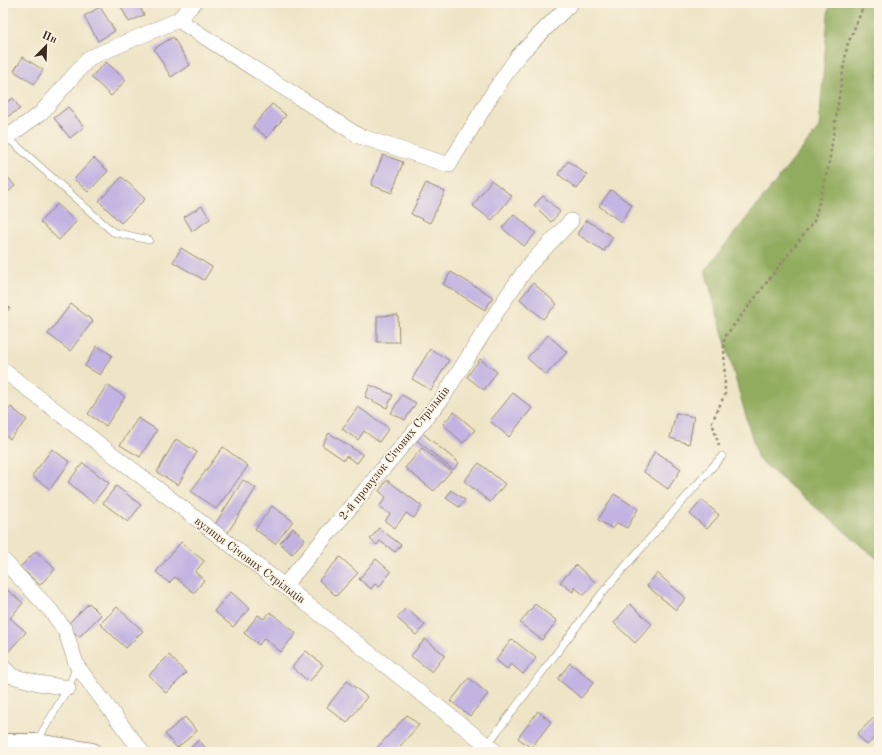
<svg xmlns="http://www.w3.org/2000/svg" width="882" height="755" font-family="'Old Standard TT',serif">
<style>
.forest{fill:#92ac5e;stroke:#666b3e}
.building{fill:#c2b3e2}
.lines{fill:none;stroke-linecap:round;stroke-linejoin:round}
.service-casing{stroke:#948872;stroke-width:8}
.minor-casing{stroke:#948872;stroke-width:16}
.tertiary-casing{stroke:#948872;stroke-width:20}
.path{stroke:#948872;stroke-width:2.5;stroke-dasharray:3 3;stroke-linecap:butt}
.service{stroke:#fff;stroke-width:7}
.minor{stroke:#fff;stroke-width:15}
.tertiary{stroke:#fff;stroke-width:18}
.labels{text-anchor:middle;stroke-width:3.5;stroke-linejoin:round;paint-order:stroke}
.street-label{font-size:12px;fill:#3b2a1e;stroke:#fcf5e5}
</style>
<rect width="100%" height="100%" fill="#fcf5e5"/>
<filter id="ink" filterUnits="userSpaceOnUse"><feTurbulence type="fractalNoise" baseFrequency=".025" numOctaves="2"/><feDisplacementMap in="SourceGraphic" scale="8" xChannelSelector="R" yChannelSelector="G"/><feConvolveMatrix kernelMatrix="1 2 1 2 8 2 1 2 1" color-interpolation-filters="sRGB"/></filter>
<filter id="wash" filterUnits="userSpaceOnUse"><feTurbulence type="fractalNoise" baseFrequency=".012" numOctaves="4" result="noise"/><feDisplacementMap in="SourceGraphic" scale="16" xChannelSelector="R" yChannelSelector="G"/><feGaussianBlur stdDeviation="0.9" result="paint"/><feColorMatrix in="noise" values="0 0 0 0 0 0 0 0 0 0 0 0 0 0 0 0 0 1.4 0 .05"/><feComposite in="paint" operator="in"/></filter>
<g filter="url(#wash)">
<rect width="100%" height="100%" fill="#eee5c7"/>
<path class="forest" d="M829,3H879V560L758,459L705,270L819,128Z"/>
<g id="blocks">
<path class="building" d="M119,3H138L144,15L129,22Z
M100,7L115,31L98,41L84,16Z
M173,37L190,65L171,77L154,49Z
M23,57L43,70L34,84L14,71Z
M106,62L126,80L111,96L91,77Z
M13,98L20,109L3,119V105Z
M272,104L286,115L267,138L253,126Z
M68,107L84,127L70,138L54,118Z
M383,155L403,162L392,193L371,185Z
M94,158L108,171L88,192L74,179Z
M568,161L587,175L577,189L558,174Z
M3,171L15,186L3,196Z
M122,177L145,199L121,223L99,201Z
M491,180L512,196L492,220L473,206Z
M426,183L445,192L430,223L411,214Z
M611,190L632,205L621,222L599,206Z
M543,196L560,212L551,222L534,205Z
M57,204L76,222L59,240L40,222Z
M202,206L210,219L192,231L184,217Z
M514,214L536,233L524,246L502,228Z
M586,220L613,237L604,251L577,234Z
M181,248L212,267L204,280L173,262Z
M451,272L493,297L485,310L443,284Z
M533,283L557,304L543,319L520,299Z
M3,302L10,308L3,316Z
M71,304L93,321L70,351L48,334Z
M398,315L399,342H377V316Z
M548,335L567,352L546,375L527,358Z
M97,346L112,355L100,375L85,366Z
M430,349L449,360L431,390L412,379Z
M480,359L497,372L484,390L467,377Z
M107,385L125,397L106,426L88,414Z
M370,385L393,395L387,408L365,397Z
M513,393L532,408L509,437L490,421Z
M402,395L416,403L405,420L391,413Z
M11,407L27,420L10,439L3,433V416Z
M358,407L389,428L379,442L364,431L358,440L342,429Z
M454,412L475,430L463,443L443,424Z
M676,413L694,417L689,444L670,438Z
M138,418L157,430L140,457L120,445Z
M421,432L459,463L453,470L415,439Z
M329,433L363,455L357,463L346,456L344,460L322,445Z
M176,439L197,452L178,485L157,472Z
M223,447L248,466L216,509L191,491Z
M422,448L451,471L434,491L405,468Z
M52,449L70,462L50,489L32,476Z
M655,451L681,469L668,489L644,472Z
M83,463L109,483L93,503L68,482Z
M479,463L505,484L490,502L464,481Z
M243,480L256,488L227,534L214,526Z
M387,480L422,506L414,518L406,513L395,528L385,521L390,514L379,507L386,497L379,491Z
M116,486L141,505L128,522L103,503Z
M451,490L465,500L459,507L446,498Z
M614,494L638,509L627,528L617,523L613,529L598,520Z
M702,500L719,515L707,529L690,514Z
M272,506L293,521L275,544L255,529Z
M293,528L305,539L292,554L280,543Z
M379,528L401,545L395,552L380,541L377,545L370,539Z
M181,542L204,561L195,572L204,580L194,593L175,577L169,583L156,572Z
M36,551L55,569L40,585L20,567Z
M340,557L358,573L336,596L319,580Z
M376,559L391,572L379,587L375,584L371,589L359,579Z
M576,565L595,582L584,595L574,587L573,592L560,582Z
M657,573L686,598L676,610L647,586Z
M5,588L23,603L10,618L26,632L8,652L3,648V611L4,610L3,609V591Z
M231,592L250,609L233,627L214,611Z
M89,603L101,615L79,637L67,625Z
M535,604L557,621L542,640L520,623Z
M630,604L652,624L635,643L614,623Z
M117,607L143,631L126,648L100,624Z
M406,608L425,625L416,635L397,618Z
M270,612L296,633L281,652L264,638L259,645L244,633L258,615L264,619Z
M425,639L445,655L432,672L411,656Z
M512,639L536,658L523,674L511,664L507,669L496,660Z
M306,651L323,665L309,682L292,667Z
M169,655L186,673L166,693L149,675Z
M570,663L594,682L581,698L558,679Z
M469,678L488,694L470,716L451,701Z
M347,681L367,697L347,723L327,707Z
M538,711L551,722L531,748L518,738Z
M879,713V734L867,745L857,734Z
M407,715L419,725L400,746L406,752H373Z
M185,717L197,731L177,748L165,734Z
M199,740L209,752H188L187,751Z"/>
</g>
</g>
<g filter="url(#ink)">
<use href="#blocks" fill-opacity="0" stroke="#948872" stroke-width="1"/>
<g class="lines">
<g class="service-casing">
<path id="service" d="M7,137L113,232L149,240
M37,741L68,688L77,666
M487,745L602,593L722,456"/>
</g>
<g class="minor-casing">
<path id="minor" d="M178,20L359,136L449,165L494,91L518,56L571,3
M3,140L41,113L89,58L178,20L194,3
M3,370L284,586L496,752
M3,560L51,611L65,630L77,666L142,752
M284,586L441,400L501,305L528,266L571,221
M3,667L12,676L38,683L68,688"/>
</g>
<g class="tertiary-casing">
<path id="tertiary" d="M3,743H36L92,752"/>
</g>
<path class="path" d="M719,446L712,422L725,394L724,338L814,221L828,169L847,46L865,3"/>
<use href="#service" class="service"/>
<use href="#minor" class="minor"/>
<use href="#tertiary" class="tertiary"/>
</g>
</g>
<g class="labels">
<g class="street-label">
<text transform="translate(394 453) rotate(-51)" y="4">2-й провулок Січових Стрільців</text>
<text transform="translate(250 560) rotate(37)" y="4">вулиця Січових Стрільців</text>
</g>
</g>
<rect width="882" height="755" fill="none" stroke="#fcf5e5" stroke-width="16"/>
<g transform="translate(46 46) rotate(23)" stroke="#fcf5e5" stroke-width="3" paint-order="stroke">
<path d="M0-3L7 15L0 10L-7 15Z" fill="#3b2a1e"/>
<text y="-6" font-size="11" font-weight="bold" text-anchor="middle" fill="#3b2a1e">Пн</text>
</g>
</svg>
